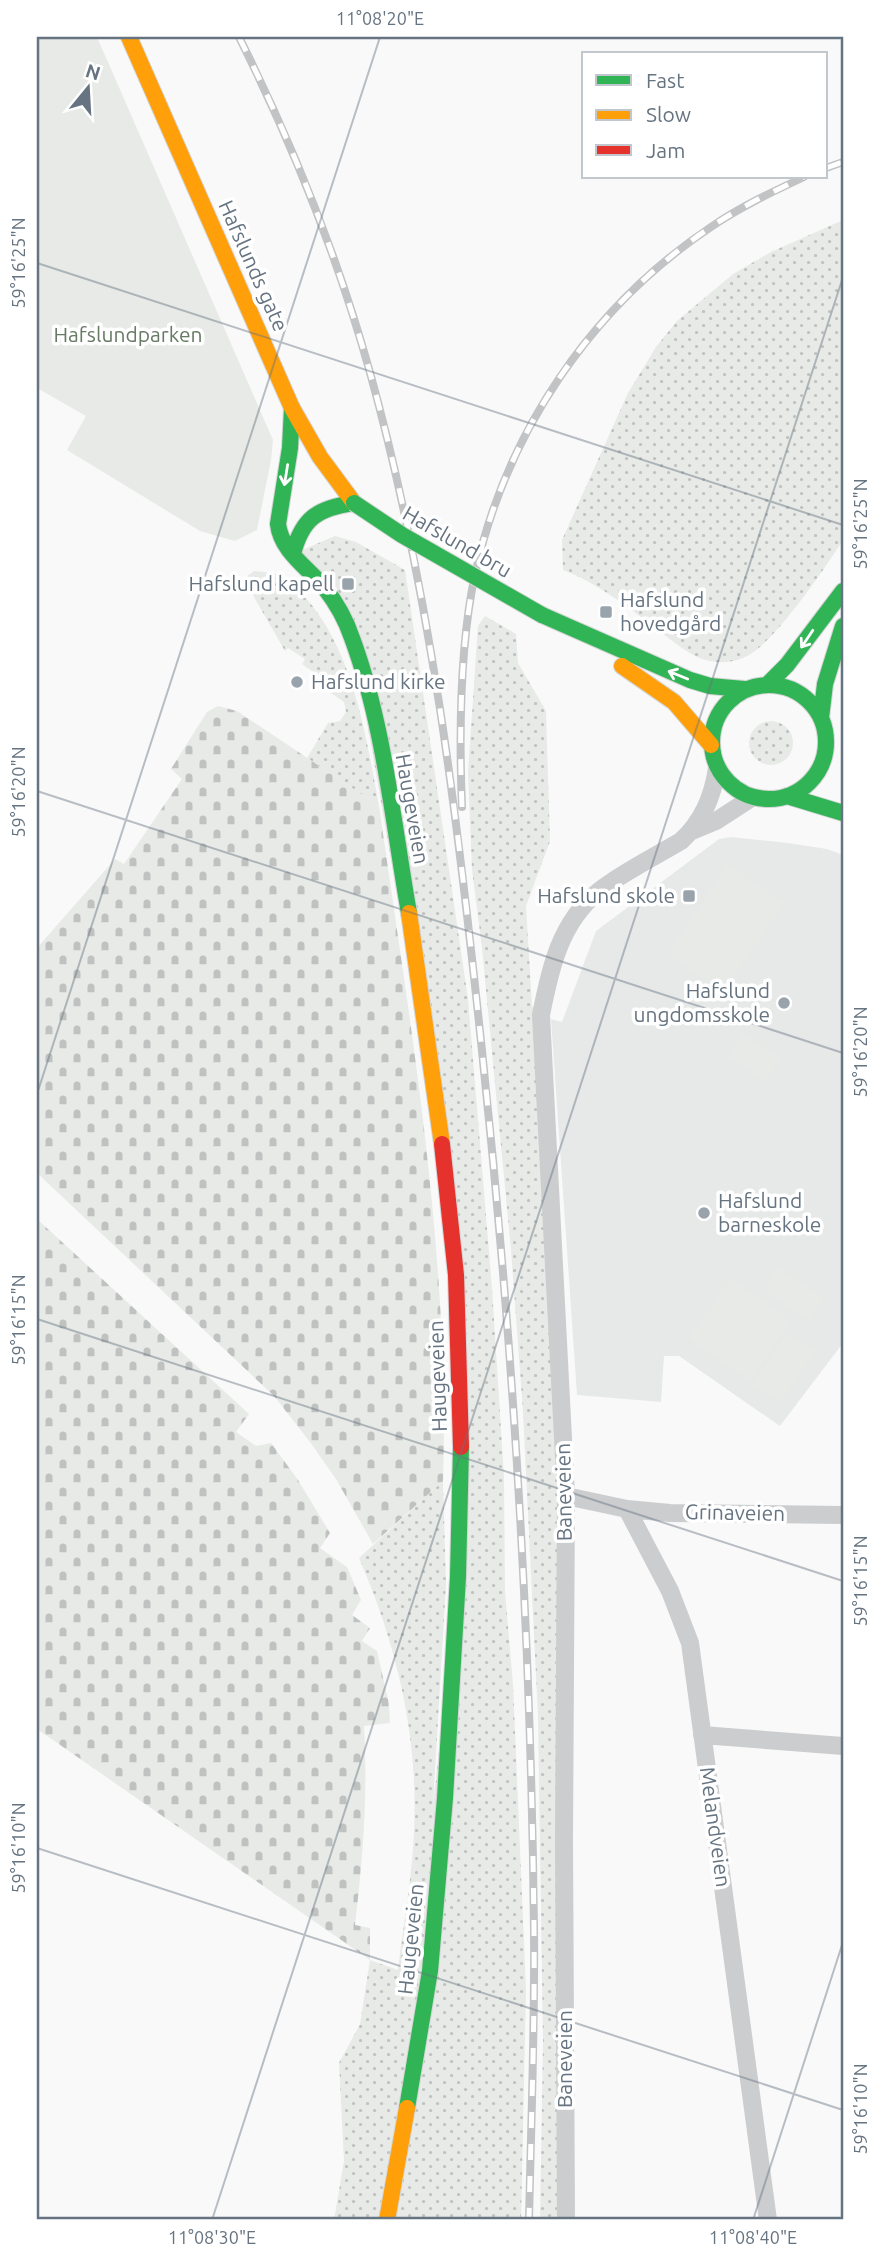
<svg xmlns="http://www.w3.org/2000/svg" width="880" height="2257" font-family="Ubuntu,sans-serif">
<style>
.built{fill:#e7e9e9}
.grass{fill:url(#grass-dots)}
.cemetery{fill:url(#cemetery-stones)}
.park{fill:#e7eae6}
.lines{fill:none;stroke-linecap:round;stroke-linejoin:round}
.fast-casing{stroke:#d5d6d7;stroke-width:18}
.slow-casing{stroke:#d5d6d7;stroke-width:18}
.jam-casing{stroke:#d5d6d7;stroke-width:18}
.street{stroke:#cccdce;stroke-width:18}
.fast{stroke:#30b455;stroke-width:16}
.slow{stroke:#ff9f0a;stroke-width:16}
.jam{stroke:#e5322d;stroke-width:16}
.rail-casing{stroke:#c2c3c5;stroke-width:8}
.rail{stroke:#fff;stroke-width:5;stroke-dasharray:16;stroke-linecap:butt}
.fast-bridge-casing{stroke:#d5d6d6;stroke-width:18;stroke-linecap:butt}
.fast-bridge{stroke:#30b455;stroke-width:16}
.oneway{stroke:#fff}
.ticks{fill:none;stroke:#667481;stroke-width:2;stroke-opacity:0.45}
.poi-dot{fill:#99a3ab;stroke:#fff;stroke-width:2.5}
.labels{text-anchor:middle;stroke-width:7;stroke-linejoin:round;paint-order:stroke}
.street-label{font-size:21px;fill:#667481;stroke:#fff}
.park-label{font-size:21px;fill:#677a64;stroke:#fff}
.poi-label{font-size:21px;fill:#667481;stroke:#fff;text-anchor:end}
.neatline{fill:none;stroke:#667481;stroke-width:2.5}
.ticks-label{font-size:18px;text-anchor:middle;fill:#667481}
</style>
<defs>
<pattern id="grass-dots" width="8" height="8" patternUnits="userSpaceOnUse" patternTransform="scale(1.75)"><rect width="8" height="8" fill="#e7eae6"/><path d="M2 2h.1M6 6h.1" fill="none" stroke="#bfc2c0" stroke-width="1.8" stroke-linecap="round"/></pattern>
<pattern id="cemetery-stones" width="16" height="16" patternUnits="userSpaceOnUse" patternTransform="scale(1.75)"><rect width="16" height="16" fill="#e7eae6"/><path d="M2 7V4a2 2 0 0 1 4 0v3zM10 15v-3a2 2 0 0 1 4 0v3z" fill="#bfc2c0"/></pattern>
</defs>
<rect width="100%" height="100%" fill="#f9f9f9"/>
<path class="built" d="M731,837L788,843L827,849L843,855V1343L780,1426L679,1356H664L661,1402L577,1395L551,1019L562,1022L596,931L719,839Z"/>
<path class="grass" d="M843,220V540C826,567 775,641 749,655C729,666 707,664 688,652C647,624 610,588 563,570L562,540L628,393L656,347L677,321L733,274L771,252Z
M335,536L356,542L405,570L468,999L492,1288L504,1477L505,1592L513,1684L526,1990L521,2220H334L344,2161L339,2063L360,2024L370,1960L398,1970C403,1929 410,1889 413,1848C421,1747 399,1650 359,1558L443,1481L446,1584L433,1805L458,1577L448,1186L352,636L293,554Z
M254,571C262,572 273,572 281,575C286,578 292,585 297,589C352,641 366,735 379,806L307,758L328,723L340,721L346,712L344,702L331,693L334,687L302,664L305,659L288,648L285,651L246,583V577Z
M485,616L516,634L518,663L546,711L550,841L526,906L532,1006L541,1015L562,1412L557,2218L555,2220H540L543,2042L538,1716L523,1412L511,1250L482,948L472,870L468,772L478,626Z
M749 743a22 22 0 1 1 44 0a22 22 0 1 1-44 0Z"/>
<path class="cemetery" d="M218,706L237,711L379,806C411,1030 450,1254 443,1481L373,1544L336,1479L310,1442L274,1396L37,1173V948L115,859L124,864L182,779L171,769L207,712Z
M37,1219L249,1414L236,1432L256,1446L271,1443L298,1480L330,1533L320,1548L347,1567L361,1600L352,1615L370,1628L362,1641L377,1651L389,1704L390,1723L364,1726C368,1793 363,1858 355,1925L370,1928V1960L37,1729Z"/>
<path class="park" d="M37,37H97L273,440L271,460L257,530L235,541L200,531L67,450L86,416L37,388Z
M728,865L784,903L723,992L668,954Z
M743,1034L780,1059L766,1081L728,1056Z
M777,1267L824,1298L809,1320L763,1290Z
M730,1279L791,1321L750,1381L689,1339Z
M787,1333L815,1351L781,1402L753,1384Z"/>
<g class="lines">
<g class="fast-casing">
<path id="fast" d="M292,408L290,448L278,524C281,551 307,567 324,587C335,601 346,620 352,638C384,724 393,823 409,913
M293,554C302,518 318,508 354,503
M542,615L690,680L710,686L744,689
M768,684L787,665L843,591
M712 742a57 57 0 1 1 114 0a57 57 0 1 1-114 0Z
M821,718L825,684L843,626
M787,796L843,813
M407,2108L430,1971L445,1798L458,1577L461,1447"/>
</g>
<g class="slow-casing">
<path id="slow" d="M129,37L292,408L320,457L354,503
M622,666L674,702L711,745
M409,913L442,1144
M387,2220L407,2108"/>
</g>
<g class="jam-casing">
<path id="jam" d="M442,1144L456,1275L461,1447"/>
</g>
<path class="street" d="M692,831L716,821L753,797
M566,1496L627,1509L670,1591L690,1643L768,2220
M627,1509L670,1513L843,1515
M702,1735L843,1746
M566,2220L564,1840L566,1496L541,1015C550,969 560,922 599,891C623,872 654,857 681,841C702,822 713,796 717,768"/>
<use href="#fast" class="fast"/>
<use href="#slow" class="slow"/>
<use href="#jam" class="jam"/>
<g class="rail-casing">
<path id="rail" d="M239,37C292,143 337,255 369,369C431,591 458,822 482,1051C513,1342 531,1637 534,1930C535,2027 531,2124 529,2220
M826,168L843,162
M462,807C459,734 460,645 475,574C506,433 591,307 711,227C740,207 772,192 804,177"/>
</g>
<use href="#rail" class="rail"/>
<g class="fast-bridge-casing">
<path id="fast-bridge" d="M354,503L402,535L542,615"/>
</g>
<use href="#fast-bridge" class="fast-bridge"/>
</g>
<defs><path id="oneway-shaft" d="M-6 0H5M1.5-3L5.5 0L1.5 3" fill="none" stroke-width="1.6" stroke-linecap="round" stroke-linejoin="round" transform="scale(1.75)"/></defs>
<g class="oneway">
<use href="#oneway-shaft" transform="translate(286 475) rotate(99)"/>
<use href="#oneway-shaft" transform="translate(807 639) rotate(124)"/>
<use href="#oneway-shaft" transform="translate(678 675) rotate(-158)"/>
</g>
<path class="ticks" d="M37,263L843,525M37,791L843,1053M37,1094L380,37M37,1319L843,1581M37,1848L843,2110M212,2220L843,277M753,2220L843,1942"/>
<g class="poi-dot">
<rect x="341" y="577" width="14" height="14" rx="3.5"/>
<rect x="599" y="605" width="14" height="14" rx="3.5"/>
<circle cx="297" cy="682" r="7"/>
<rect x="682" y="889" width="14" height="14" rx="3.5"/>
<circle cx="784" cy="1003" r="7"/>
<circle cx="704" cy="1213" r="7"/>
</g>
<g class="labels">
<g class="street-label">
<text transform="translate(253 266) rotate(66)" y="7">Hafslunds gate</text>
<text transform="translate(457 542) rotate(30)" y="7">Hafslund bru</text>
<text transform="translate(412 809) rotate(80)" y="7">Haugeveien</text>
<text transform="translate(438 1376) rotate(-92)" y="7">Haugeveien</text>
<text transform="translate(564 1492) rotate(-91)" y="7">Baneveien</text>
<text transform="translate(735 1513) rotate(1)" y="7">Grinaveien</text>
<text transform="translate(715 1827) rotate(82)" y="7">Melandveien</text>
<text transform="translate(411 1939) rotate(-84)" y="7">Haugeveien</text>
<text transform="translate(565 2059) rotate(-90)" y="7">Baneveien</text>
</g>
<g class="park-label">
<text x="128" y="342">Hafslundparken</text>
</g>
<g class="poi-label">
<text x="334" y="591">Hafslund kapell</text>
<text x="620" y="607" text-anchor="start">Hafslund<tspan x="620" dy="24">hovedgård</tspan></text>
<text x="311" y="689" text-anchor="start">Hafslund kirke</text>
<text x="675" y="903">Hafslund skole</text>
<text x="770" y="998">Hafslund<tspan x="770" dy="24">ungdomsskole</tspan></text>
<text x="718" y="1208" text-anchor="start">Hafslund<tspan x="718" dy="24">barneskole</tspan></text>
</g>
</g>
<rect width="880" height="2257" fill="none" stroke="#ffffff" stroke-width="77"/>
<rect x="582" y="52" width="245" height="126" fill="#ffffff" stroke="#c2c7cd" stroke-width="2"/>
<rect x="596" y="75" width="35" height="10" fill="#30b455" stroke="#c2c7cd" stroke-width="2"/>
<text x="646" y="88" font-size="21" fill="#667481">Fast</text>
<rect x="596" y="110" width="35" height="10" fill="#ff9f0a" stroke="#c2c7cd" stroke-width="2"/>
<text x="646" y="122" font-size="21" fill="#667481">Slow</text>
<rect x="596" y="145" width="35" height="10" fill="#e5322d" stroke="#c2c7cd" stroke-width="2"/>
<text x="646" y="158" font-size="21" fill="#667481">Jam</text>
<g transform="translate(88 88) rotate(18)" stroke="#ffffff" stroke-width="5" paint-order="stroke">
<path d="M0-5L12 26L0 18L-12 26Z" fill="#667481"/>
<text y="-10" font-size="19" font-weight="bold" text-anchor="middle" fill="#667481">N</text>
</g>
<rect x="38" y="38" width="804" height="2180" class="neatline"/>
<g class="ticks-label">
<text x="380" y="25">11°08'20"E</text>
<text transform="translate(19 263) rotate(-90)" y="6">59°16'25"N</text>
<text transform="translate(861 524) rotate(-90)" y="6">59°16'25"N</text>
<text transform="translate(19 792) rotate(-90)" y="6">59°16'20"N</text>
<text transform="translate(861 1052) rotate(-90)" y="6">59°16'20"N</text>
<text transform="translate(19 1320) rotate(-90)" y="6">59°16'15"N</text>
<text transform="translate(861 1581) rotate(-90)" y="6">59°16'15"N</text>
<text transform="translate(19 1848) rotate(-90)" y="6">59°16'10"N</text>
<text transform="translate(861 2109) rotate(-90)" y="6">59°16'10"N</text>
<text x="212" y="2244">11°08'30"E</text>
<text x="753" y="2244">11°08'40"E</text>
</g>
</svg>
